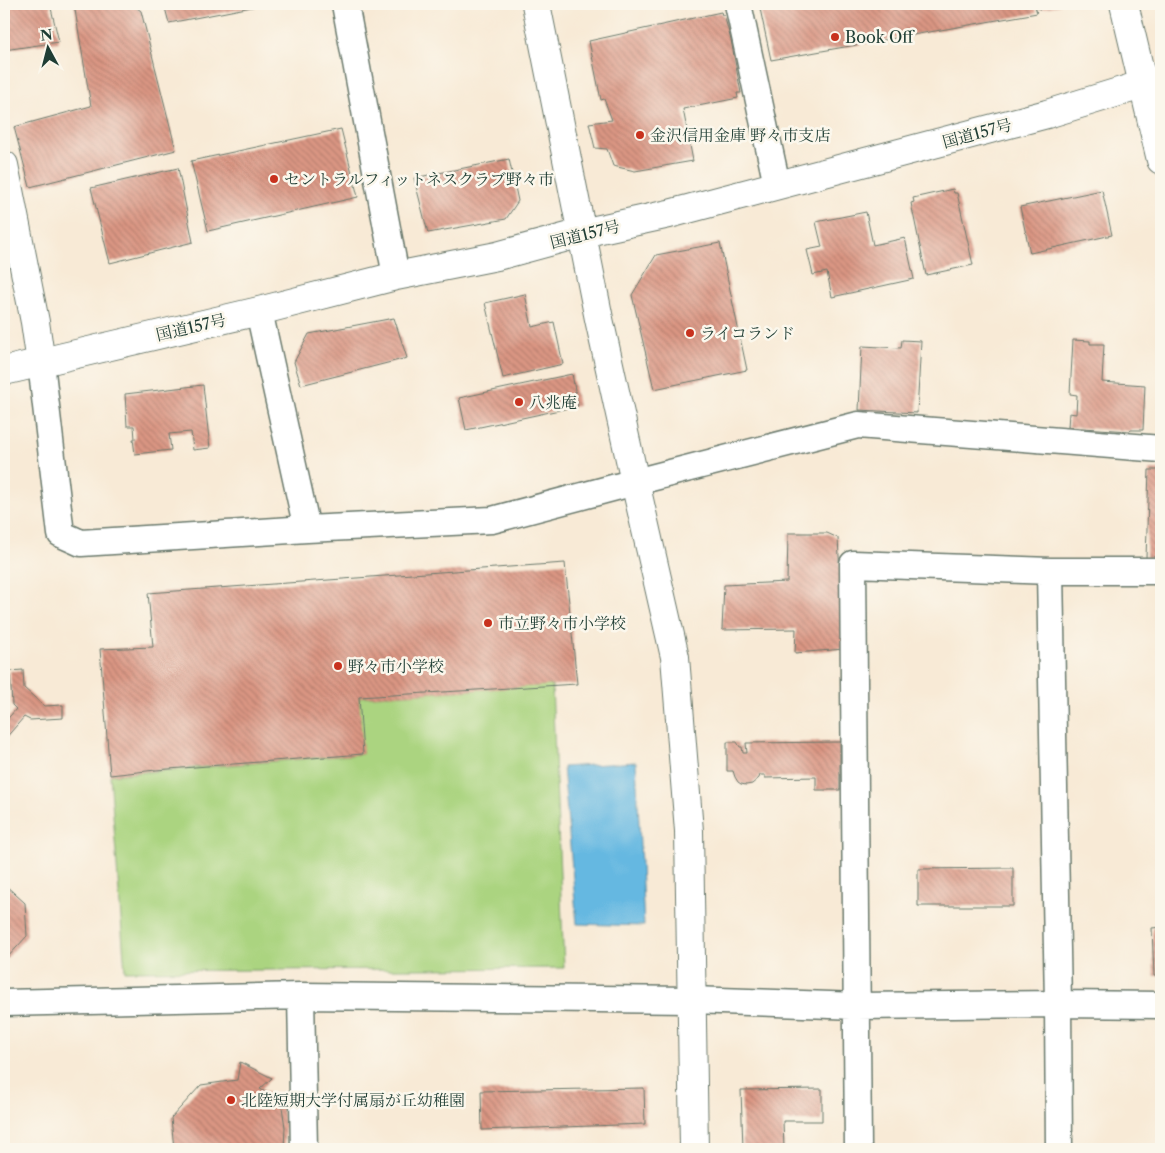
<svg xmlns="http://www.w3.org/2000/svg" width="1165" height="1153" font-family="'Libre Caslon Text','Noto Serif JP',serif">
<style>
.garden{fill:#abd480;stroke:#65885a}
.water{fill:#65b8e1;stroke:#427a8a}
.building{fill:url(#building-back-hatch)}
.lines{fill:none;stroke-linecap:round;stroke-linejoin:round}
.minor-casing{stroke:#6b7a6d;stroke-width:29}
.tertiary-casing{stroke:#6b7a6d;stroke-width:30}
.trunk-casing{stroke:#6b7a6d;stroke-width:30}
.minor{stroke:#fff;stroke-width:26}
.tertiary{stroke:#fff;stroke-width:28}
.trunk{stroke:#fff;stroke-width:28}
.poi-dot{fill:#c8321e;stroke:#fbf7ec;stroke-width:2}
.labels{text-anchor:middle;stroke-width:5;stroke-linejoin:round;paint-order:stroke}
.poi-label{font-size:16px;fill:#1f3d34;stroke:#fbf7ec;text-anchor:start}
.street-label{font-size:16px;fill:#1f3d34;stroke:#fbf7ec}
</style>
<defs>
<pattern id="building-back-hatch" width="6" height="6" patternUnits="userSpaceOnUse" patternTransform="scale(1.25)"><rect width="6" height="6" fill="#db9683"/><path d="M-1 5l2 2M0 0l6 6M5-1l2 2" fill="none" stroke="#b17c6c"/></pattern>
</defs>
<rect width="100%" height="100%" fill="#fbf7ec"/>
<filter id="ink" filterUnits="userSpaceOnUse"><feTurbulence type="fractalNoise" baseFrequency=".02" numOctaves="2"/><feDisplacementMap in="SourceGraphic" scale="10" xChannelSelector="R" yChannelSelector="G"/><feConvolveMatrix kernelMatrix="1 2 1 2 8 2 1 2 1" color-interpolation-filters="sRGB"/></filter>
<filter id="wash" filterUnits="userSpaceOnUse"><feTurbulence type="fractalNoise" baseFrequency=".0096" numOctaves="4" result="noise"/><feDisplacementMap in="SourceGraphic" scale="20" xChannelSelector="R" yChannelSelector="G"/><feGaussianBlur stdDeviation="1.12" result="paint"/><feColorMatrix in="noise" values="0 0 0 0 0 0 0 0 0 0 0 0 0 0 0 0 0 1.4 0 .05"/><feComposite in="paint" operator="in"/></filter>
<g filter="url(#wash)">
<rect width="100%" height="100%" fill="#f8ead6"/>
<path class="garden" d="M552,685L564,968L125,971L110,775L362,754L359,697Z"/>
<path class="water" d="M636,762L644,926L577,924L563,767Z"/>
<g id="blocks">
<path class="building" d="M4,4H50L59,42L4,50Z
M74,4H132L141,11L176,150L30,187L14,127L91,106Z
M164,4H262V5L169,23Z
M759,4H1060V5L1039,9L1038,5L1035,6L1037,13L771,60Z
M721,12L722,15H724L731,40L741,93H737L738,98L683,109L693,161L635,171L613,166L607,149L595,148L589,123L612,120L604,99L601,100L589,41Z
M341,129L358,197L208,231L191,161Z
M509,159L518,201L506,219L428,233L414,178Z
M178,168L193,242L110,263L91,188Z
M953,189L954,193H957L973,265L926,275L911,203L914,202L913,198Z
M1102,190L1112,235L1030,253L1020,207Z
M866,212L873,245L905,238L914,279L832,297L827,272L813,275L807,250L822,247L816,222Z
M720,243L747,370L654,389L632,295L656,255Z
M525,294L532,327L554,322L563,364L503,378L485,303Z
M394,318L407,358L301,385L294,362L309,334Z
M902,340L921,341L917,413L859,410L862,346L901,348Z
M1073,340L1090,341V344H1104L1102,382L1145,385L1143,430H1131L1130,431L1068,427L1069,413L1076,414L1077,395L1070,394Z
M572,374L578,406L466,430L459,398Z
M203,385L210,448L193,450L191,432L169,434L171,450L135,454L133,439H135L134,426H127L125,394Z
M1149,470H1161V558H1146Z
M788,533H827L838,538L844,649L795,653L796,629L722,630L724,585L787,582Z
M565,563L577,684L359,697L363,754L156,770L110,775L100,649L153,647L148,593Z
M23,670L24,688L44,706L63,705V718L30,720L24,717L4,740V723L16,709L12,705L10,671Z
M727,742H737L740,747H742L743,753H747L746,743L840,742V790H816V777L765,778V775H760L759,778L752,784L746,785L741,784L738,782L735,777L733,771H727Z
M1013,868V906H918V869Z
M4,884L25,903L27,936L6,959H4Z
M1161,927V976H1154L1152,928Z
M240,1062L272,1078L260,1089L268,1093L282,1107L285,1127L284,1149H174L171,1118L201,1085L237,1080Z
M644,1088L645,1124L482,1130L481,1091Z
M822,1089V1121H783L784,1149H743L741,1090Z"/>
</g>
</g>
<g filter="url(#ink)">
<use href="#blocks" fill-opacity="0" stroke="#6b7a6d" stroke-width="1"/>
<g class="lines">
<g class="minor-casing">
<path id="minor" d="M345,4L396,276
M738,4L777,185
M259,311L307,529
M41,363L61,534L81,543L307,529L492,520L635,482L858,425L1161,449
M1050,571H1161
M301,996L304,1149
M4,1003L301,996L692,1000L857,1006L1058,1004L1161,1005
M858,1149L853,564L1050,571L1058,1004L1059,1149"/>
</g>
<g class="tertiary-casing">
<path id="tertiary" d="M536,4L599,319L635,482L675,657L689,831L694,1149
M1124,4L1161,160
M4,165L35,322L41,363"/>
</g>
<g class="trunk-casing">
<path id="trunk" d="M4,371L259,311L396,276L497,256L582,233L669,214L1047,114L1161,79"/>
</g>
<use href="#minor" class="minor"/>
<use href="#tertiary" class="tertiary"/>
<use href="#trunk" class="trunk"/>
</g>
</g>
<g class="poi-dot">
<circle cx="835" cy="37" r="5"/>
<circle cx="640" cy="135" r="5"/>
<circle cx="274" cy="179" r="5"/>
<circle cx="690" cy="333" r="5"/>
<circle cx="519" cy="402" r="5"/>
<circle cx="488" cy="623" r="5"/>
<circle cx="338" cy="666" r="5"/>
<circle cx="231" cy="1100" r="5"/>
</g>
<g class="labels">
<g class="poi-label">
<text x="845" y="43">Book Off</text>
<text x="650" y="141">金沢信用金庫 野々市支店</text>
<text x="284" y="185">セントラルフィットネスクラブ野々市</text>
<text x="700" y="339">ライコランド</text>
<text x="529" y="408">八兆庵</text>
<text x="498" y="629">市立野々市小学校</text>
<text x="348" y="672">野々市小学校</text>
<text x="241" y="1106">北陸短期大学付属扇が丘幼稚園</text>
</g>
<g class="street-label">
<text transform="translate(977 133) rotate(-15)" y="6">国道157号</text>
<text transform="translate(585 234) rotate(-14)" y="6">国道157号</text>
<text transform="translate(191 327) rotate(-13)" y="6">国道157号</text>
</g>
</g>
<rect width="1165" height="1153" fill="none" stroke="#fbf7ec" stroke-width="20"/>
<g transform="translate(48 48) rotate(353)" stroke="#fbf7ec" stroke-width="4" paint-order="stroke">
<path d="M0-4L9 19L0 12L-9 19Z" fill="#1f3d34"/>
<text y="-8" font-size="14" font-weight="bold" text-anchor="middle" fill="#1f3d34">N</text>
</g>
</svg>
